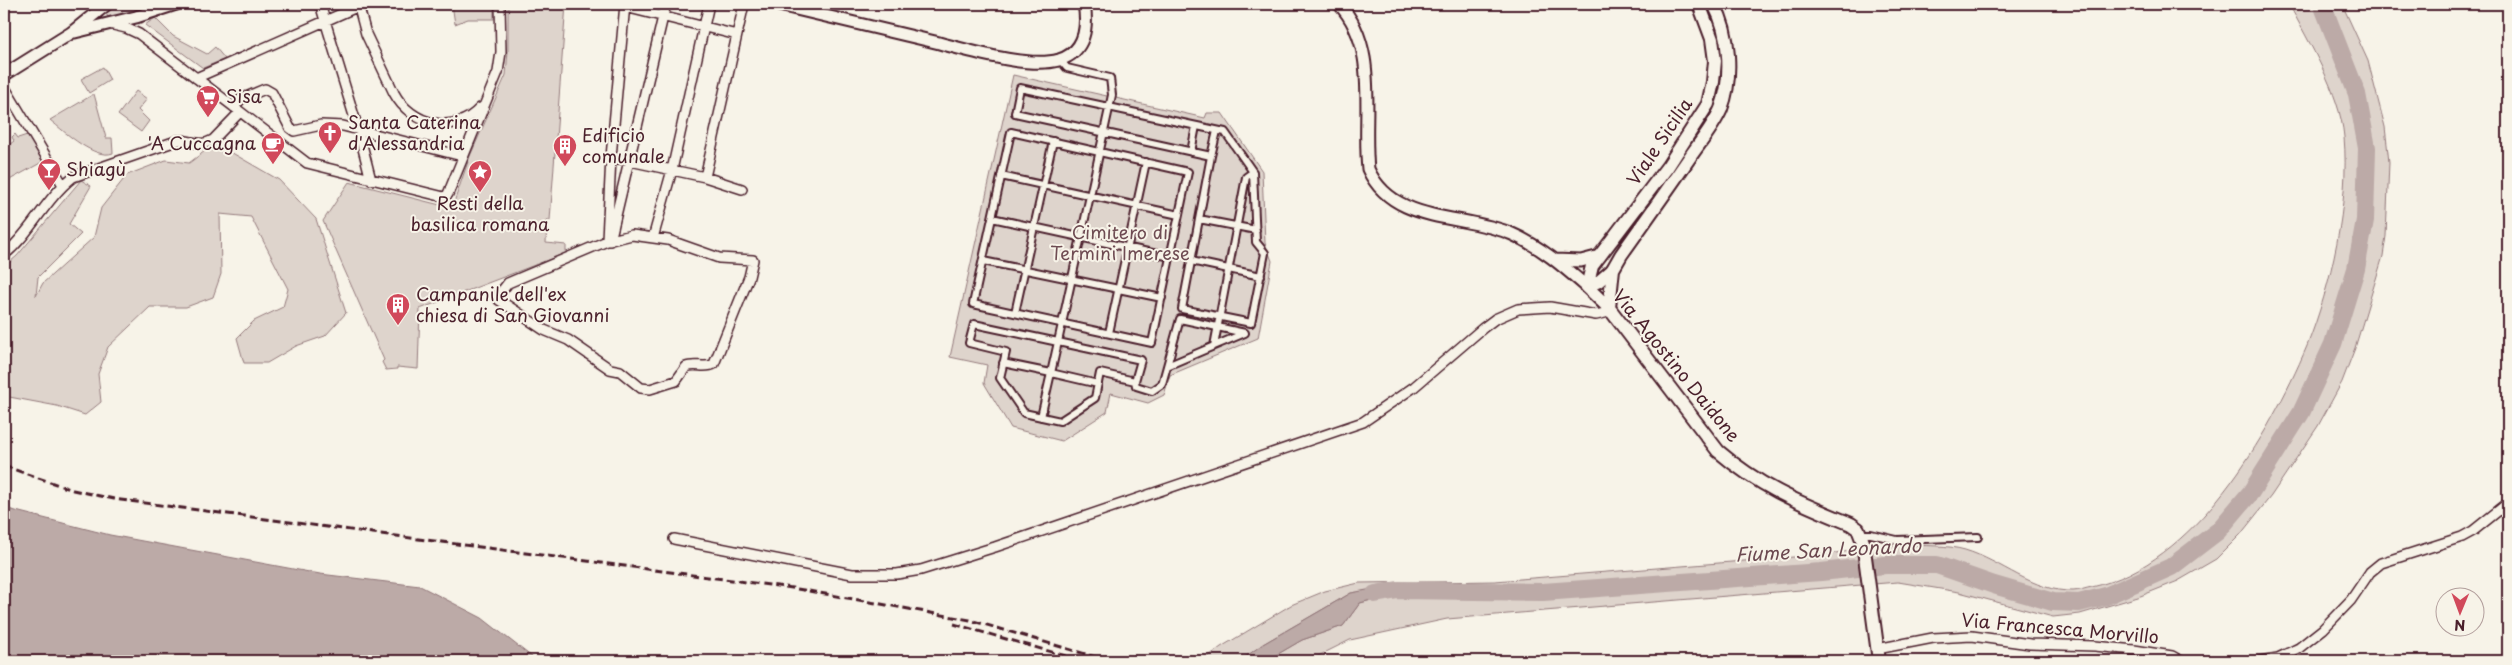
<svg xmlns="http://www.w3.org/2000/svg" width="2512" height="665" font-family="'Playpen Sans',sans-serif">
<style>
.green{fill:#ded4cc;stroke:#947a7c}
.water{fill:#bcaaa7;stroke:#8e7275}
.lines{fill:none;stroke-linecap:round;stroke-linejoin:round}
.river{stroke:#bcaaa7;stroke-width:18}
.pedestrian-casing{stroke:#4a1f2b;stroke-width:10}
.minor-casing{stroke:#4a1f2b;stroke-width:12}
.tertiary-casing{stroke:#4a1f2b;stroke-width:15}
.secondary-casing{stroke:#4a1f2b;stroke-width:16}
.pedestrian{stroke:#f7f3e8;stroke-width:6}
.minor{stroke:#f7f3e8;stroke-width:9}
.tertiary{stroke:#f7f3e8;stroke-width:11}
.secondary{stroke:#f7f3e8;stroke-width:12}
.rail{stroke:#4a1f2b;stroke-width:3;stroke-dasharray:8 4;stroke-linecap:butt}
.labels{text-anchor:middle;stroke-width:4;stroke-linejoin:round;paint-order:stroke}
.poi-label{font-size:18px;fill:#4a1f2b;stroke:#f7f3e8;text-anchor:start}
.street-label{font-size:18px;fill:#4a1f2b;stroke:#f7f3e8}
.park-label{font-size:18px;fill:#6f4c53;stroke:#f7f3e8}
.water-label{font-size:19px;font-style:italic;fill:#6c4950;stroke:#f7f3e8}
</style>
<rect width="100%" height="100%" fill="#f7f3e8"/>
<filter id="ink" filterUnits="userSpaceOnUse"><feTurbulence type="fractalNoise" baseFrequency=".02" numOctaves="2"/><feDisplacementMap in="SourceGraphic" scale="10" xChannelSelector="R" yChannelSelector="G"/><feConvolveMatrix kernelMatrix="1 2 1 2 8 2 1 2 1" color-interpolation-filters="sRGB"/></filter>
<g filter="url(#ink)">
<path class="green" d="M115,4H165L109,19L104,10Z
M452,4H494V19H468L455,24Z
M508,4H566L550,220H547L546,243L566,245V253L420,309L418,369L397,367V369L386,370L382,362L384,360L323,221L349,182L452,208L470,156L506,75L508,51Z
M2289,4H2342L2368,61L2385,127L2389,162L2386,236L2383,256L2355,348L2342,382L2318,426L2271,496L2240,535L2216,559L2178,581L2138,597L2080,614L2053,617L1959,592L1898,582L1447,619L1350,640L1308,661H1266L1302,640L1343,626L1360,603L1389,595L1351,593L1263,644L1240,661H1202L1221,647L1291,605L1325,591L1359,583L1495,581L1831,554C1862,547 1935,541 1965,550C2002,561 2033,592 2073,591C2079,591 2086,588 2092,587C2195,564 2269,436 2307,346C2331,286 2350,202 2344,137C2340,93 2309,43 2289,4Z
M155,18L173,36L207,54L215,47L225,59L203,68L145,25Z
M103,67L110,80L89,93L81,79Z
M1013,75L1205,118L1207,113H1222L1262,171L1265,243L1272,261L1258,338L1170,375L1164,395L1148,403L1111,393L1107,412L1062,441L1011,428L984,383L987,365L950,357Z
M136,91L147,99L138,110L149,121L141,132L118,115Z
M94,94L106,138H112L113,153C95,160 66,133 50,120Z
M15,134L18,138L27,135L44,161L4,183V146L5,148L14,141L12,137Z
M217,150L234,154L279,180L316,219L346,313L325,336L296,346L267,363H244L237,338L254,321L283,307L288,289L251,217L220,214L221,274L213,297L186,307H150L108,347L98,374L101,402L85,415L57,406L4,396V267L17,256L81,180L91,186L69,224L81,234L38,277L36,296L43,283L94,237L101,208L127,175L166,160L189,163L205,151Z"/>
<path class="water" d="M4,508L110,535L320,574L420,586L482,618L537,661H4Z
M1388,586L1398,590L1390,595L1360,603L1343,626L1302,640L1266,661H1240L1263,644L1351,593Z"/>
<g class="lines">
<path class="river" d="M1375,594L1398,590L1543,592L1821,572L1885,565H1937L1994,585L2053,602L2079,603L2106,596L2171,567L2218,531L2251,492L2301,413L2333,344L2356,269L2365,220L2367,148L2357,94L2322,4"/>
<g class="pedestrian-casing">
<path id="pedestrian" d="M1020,88L1225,132L1253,172L1256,242L1265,253L1251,323L1182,309L1211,156L1015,113Z
M1011,132L1188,172L1152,343L973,304Z
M1191,152L1196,126
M1211,156L1217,131
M1001,176L1179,215
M992,218L1171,257
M1199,219L1256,230
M983,261L1162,298
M1191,261L1261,276
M1015,313L1053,141
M1109,333L1146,162
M1003,363L1051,373L1058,342L1141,360L1135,381L1100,373L1095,398L1060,421L1024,413L1000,378L1006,352L969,343L974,324L1058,342L1112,95L1110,78L1067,68L1060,60
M1167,366L1180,319L1245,333L1214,346
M1135,381L1136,386L1152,391L1162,384L1167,366L1214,346L1246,177L1253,172
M1041,417L1051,373L1098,384
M1861,534H1871L1897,540L1978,537"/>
</g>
<g class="minor-casing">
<path id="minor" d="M320,4L358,129L371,180
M358,4L366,34L394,93C411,125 455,136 480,108
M625,7L737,35
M109,24L126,28L139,34L307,163L444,197L448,194L498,72L501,52L500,4
M196,78L359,6
M4,86L63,185
M234,107L241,99L265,89L272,93L290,128L294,131L321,125L343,126L462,156
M611,157L705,177L742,189
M705,177L744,4
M632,235L668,240L719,258L753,260L749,277L714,364C706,369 695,363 686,367L676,381L650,389L641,388L620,371L610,369L568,340L544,330L499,300L498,296L508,283L607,241Z
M653,238L672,170L709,4
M607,239L611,157L625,4
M610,241L666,4
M4,255C31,233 45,199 73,177L179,140C192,140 199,148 213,140L240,112
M674,539L852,574H897L921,570L995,547L1363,422L1414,387L1483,328L1495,319L1518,309L1550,307L1596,315L1605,313L1609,308
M1877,649L1933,638L1972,636L2030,644L2095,646L2134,650L2172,656L2181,661
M2260,661L2278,658L2299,648L2323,629L2351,600L2370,572L2381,563L2462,537L2473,531L2508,503"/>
</g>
<g class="tertiary-casing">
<path id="tertiary" d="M775,4C827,16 879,29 931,41C964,49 1027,69 1059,60C1085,52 1088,27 1084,4
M1339,4C1380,48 1362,115 1368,169C1393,225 1463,213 1512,234C1540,246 1564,267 1587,287L1598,282L1613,269
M75,32L136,17L176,4
M4,75L71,33L107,4
M1555,260L1581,261L1600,256"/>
</g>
<g class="secondary-casing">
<path id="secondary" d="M1699,4L1712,39L1715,61L1713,82L1708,104L1668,166L1592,266L1587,287L1609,308L1718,451C1761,488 1800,503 1851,524L1858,529L1863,542L1879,661
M1609,308L1613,269L1621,255C1645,221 1669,188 1692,154C1702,140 1714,125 1721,109C1733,77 1730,34 1714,4"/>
</g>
<use href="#pedestrian" class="pedestrian"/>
<use href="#minor" class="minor"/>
<use href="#tertiary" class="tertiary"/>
<use href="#secondary" class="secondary"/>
<path class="rail" d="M4,466L73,490L114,499L792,588L970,620L1109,661
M954,624L1083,661"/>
</g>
</g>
<defs>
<g id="supermarket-pin" transform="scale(1.25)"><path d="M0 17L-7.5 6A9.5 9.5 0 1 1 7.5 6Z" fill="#d1495b" stroke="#f7f3e8"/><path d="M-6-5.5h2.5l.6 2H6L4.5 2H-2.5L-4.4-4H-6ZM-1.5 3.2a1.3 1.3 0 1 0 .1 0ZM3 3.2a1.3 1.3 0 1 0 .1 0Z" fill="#fff"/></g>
<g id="church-pin" transform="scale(1.25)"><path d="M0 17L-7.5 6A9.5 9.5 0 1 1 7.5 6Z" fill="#d1495b" stroke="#f7f3e8"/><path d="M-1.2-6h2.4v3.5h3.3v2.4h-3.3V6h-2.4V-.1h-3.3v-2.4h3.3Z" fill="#fff"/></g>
<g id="cafe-pin" transform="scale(1.25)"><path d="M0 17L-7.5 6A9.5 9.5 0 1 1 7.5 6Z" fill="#d1495b" stroke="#f7f3e8"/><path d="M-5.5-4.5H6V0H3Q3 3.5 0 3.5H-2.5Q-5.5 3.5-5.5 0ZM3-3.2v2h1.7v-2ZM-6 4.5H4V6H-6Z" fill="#fff"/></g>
<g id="building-pin" transform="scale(1.25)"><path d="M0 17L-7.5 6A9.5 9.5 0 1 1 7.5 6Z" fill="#d1495b" stroke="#f7f3e8"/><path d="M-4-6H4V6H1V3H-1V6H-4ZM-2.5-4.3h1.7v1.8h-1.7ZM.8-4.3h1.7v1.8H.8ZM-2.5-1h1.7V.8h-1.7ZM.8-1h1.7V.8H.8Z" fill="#fff"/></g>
<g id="bar-pin" transform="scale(1.25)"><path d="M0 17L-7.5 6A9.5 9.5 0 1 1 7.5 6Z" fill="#d1495b" stroke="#f7f3e8"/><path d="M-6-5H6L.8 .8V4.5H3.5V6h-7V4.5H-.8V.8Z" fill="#fff"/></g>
<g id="sight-pin" transform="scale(1.25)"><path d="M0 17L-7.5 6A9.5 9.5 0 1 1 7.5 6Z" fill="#d1495b" stroke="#f7f3e8"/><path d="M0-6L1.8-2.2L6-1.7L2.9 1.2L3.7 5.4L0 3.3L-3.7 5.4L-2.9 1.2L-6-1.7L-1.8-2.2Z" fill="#fff"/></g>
</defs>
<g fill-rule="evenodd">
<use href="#supermarket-pin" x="208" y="97"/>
<use href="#church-pin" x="330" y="133"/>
<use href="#cafe-pin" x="273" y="144"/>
<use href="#building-pin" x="565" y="146"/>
<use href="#bar-pin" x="49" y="170"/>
<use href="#sight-pin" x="480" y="172"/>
<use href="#building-pin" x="398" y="305"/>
</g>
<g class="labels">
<g class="poi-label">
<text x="226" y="103">Sisa</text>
<text x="348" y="129">Santa Caterina<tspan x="348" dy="21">d'Alessandria</tspan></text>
<text x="582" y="142">Edificio<tspan x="582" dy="21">comunale</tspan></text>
<text x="256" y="150" text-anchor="end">'A Cuccagna</text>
<text x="66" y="176">Shiagù</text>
<text x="480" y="210" text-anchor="middle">Resti della<tspan x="480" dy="21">basilica romana</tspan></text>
<text x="416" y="301">Campanile dell'ex<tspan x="416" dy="21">chiesa di San Giovanni</tspan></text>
</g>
<g class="street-label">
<text transform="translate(1660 142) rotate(-56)" y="6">Viale Sicilia</text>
<text transform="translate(1676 366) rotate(51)" y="6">Via Agostino Daidone</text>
<text transform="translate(2060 629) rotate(5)" y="6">Via Francesca Morvillo</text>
</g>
<g class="park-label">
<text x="1120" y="239">Cimitero di<tspan x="1120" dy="21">Termini Imerese</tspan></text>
</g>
<g class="water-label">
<text transform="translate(1828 550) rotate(-3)" y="7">Fiume San Leonardo</text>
</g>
</g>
<rect width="2512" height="665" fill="none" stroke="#f7f3e8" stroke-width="20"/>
<rect x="10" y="10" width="2492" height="645" fill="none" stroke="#4a1f2b" stroke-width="2" filter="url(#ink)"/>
<g transform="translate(2460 612) rotate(181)"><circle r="24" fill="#f7f3e8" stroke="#b29e9c"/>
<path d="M0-4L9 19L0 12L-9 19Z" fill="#d1495b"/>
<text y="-8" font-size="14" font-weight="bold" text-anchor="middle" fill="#4a1f2b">N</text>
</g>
</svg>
